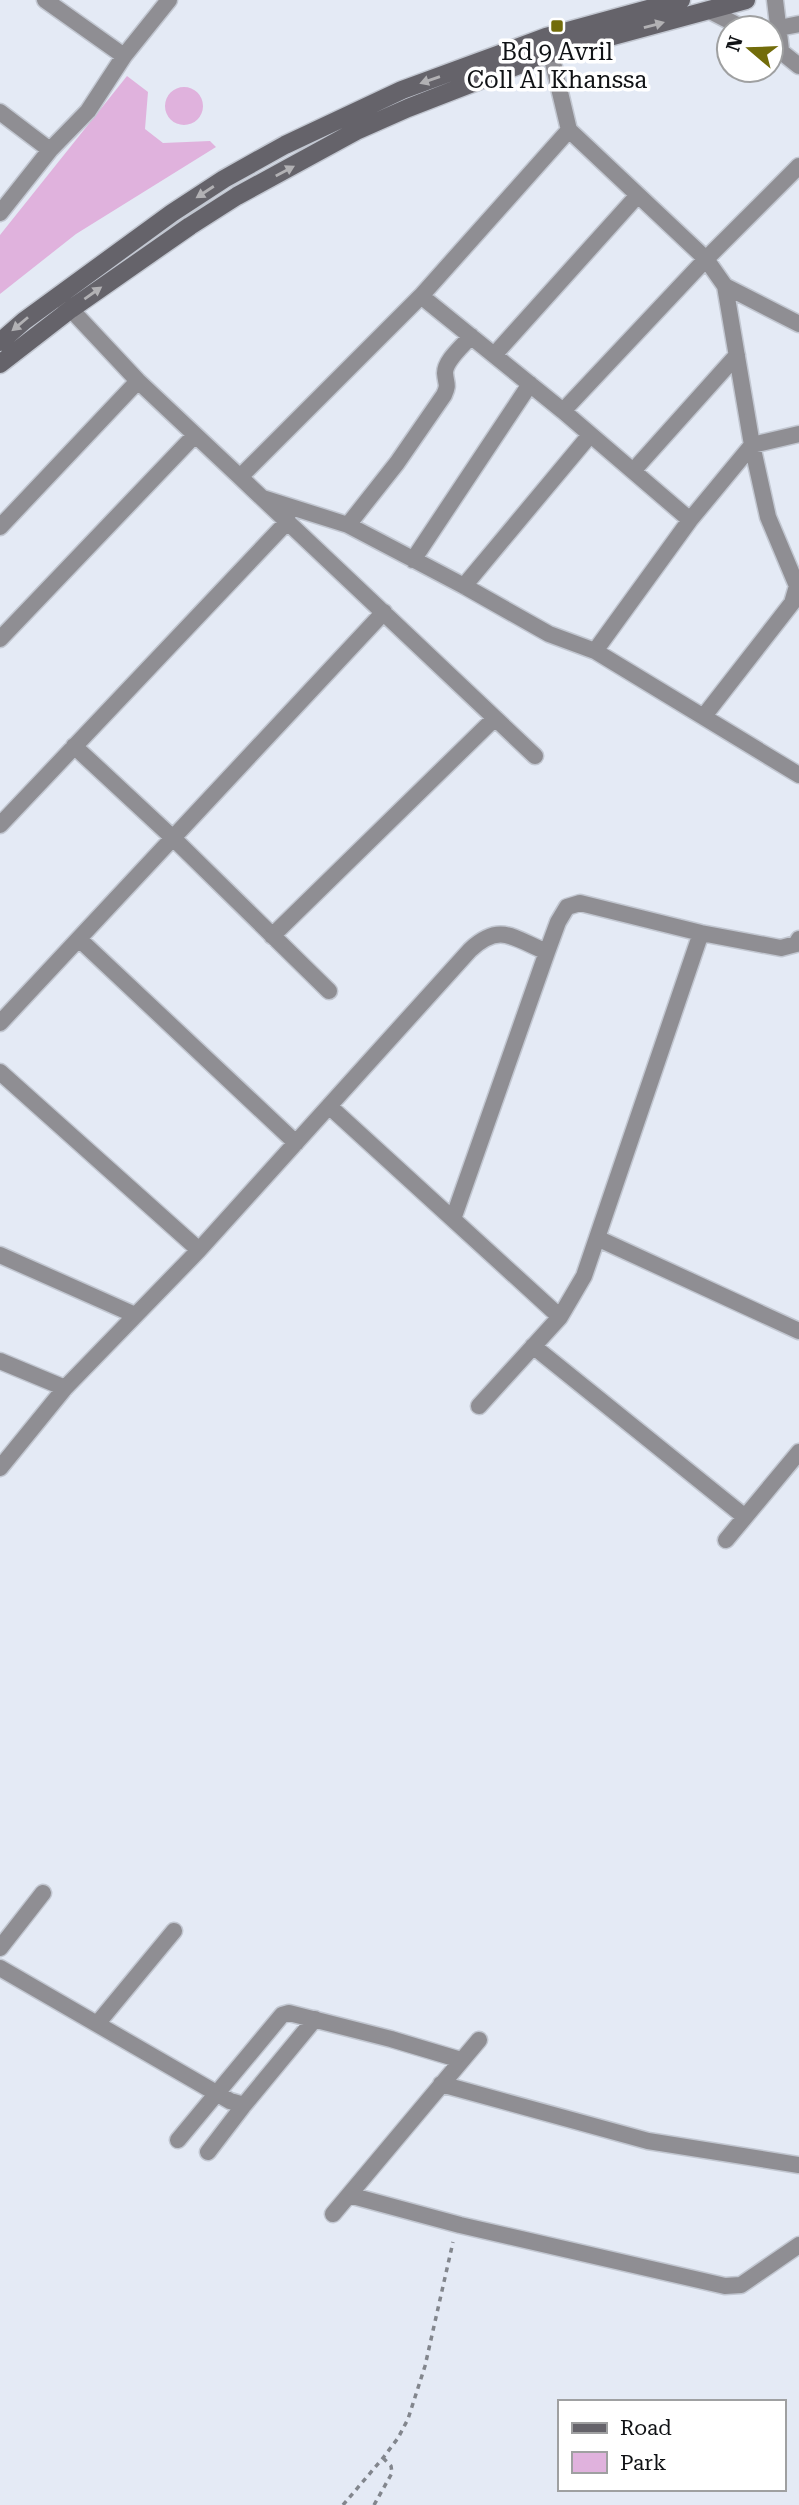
<svg xmlns="http://www.w3.org/2000/svg" width="799" height="2505" font-family="'Roboto Serif',serif">
<style>
.green{fill:#e0b2dd}
.lines{fill:none;stroke-linecap:round;stroke-linejoin:round}
.minor-casing{stroke:#c2c7d1;stroke-width:19}
.secondary-casing{stroke:#c2c7d1;stroke-width:21}
.path{stroke:#82868d;stroke-width:3.5;stroke-dasharray:5 5;stroke-linecap:butt}
.minor{stroke:#8f8e93;stroke-width:16}
.secondary{stroke:#65636a;stroke-width:18}
.oneway{fill:#b2b1b4}
.poi-dot{fill:#726c0a;stroke:#fff;stroke-width:2.5}
.labels{text-anchor:middle;stroke-width:7;stroke-linejoin:round;paint-order:stroke}
.poi-label{font-size:24px;fill:#101215;stroke:#fff}
</style>
<rect width="100%" height="100%" fill="#e4eaf5"/>
<path class="green" d="M127,76L148,92L145,129L163,143L210,141L216,147L76,234L0,294V235Z
M165 106a19 19 0 1 1 38 0a19 19 0 1 1-38 0Z"/>
<g class="lines">
<g class="minor-casing">
<path id="minor" d="M45,0L124,56
M775,0L781,50
M708,10L743,28
M779,28L799,24
M774,46L799,66
M0,112L50,150
M569,130L706,259L725,286L752,445L690,520L595,651
M0,213L50,150L88,111L124,56L169,0
M725,286L799,324
M421,296L563,411L690,520
M63,301L138,381L240,477L421,296L569,130L548,42
M494,355L638,195
M563,411L706,259L799,166
M633,471L737,355
M240,477L535,756
M263,498L348,525L464,586L549,634L595,651L799,775
M348,525L397,463L444,395C449,384 446,385 445,373C445,360 463,346 471,336
M0,527L138,381
M413,560L530,384
M464,586L590,435
M0,639L195,435
M704,716L792,603L797,586L768,517L752,445L799,434
M74,746L173,838L329,991
M0,825L288,521
M272,936L495,718
M79,939L296,1143
M0,1023L384,612
M0,1072L199,1250
M329,1106L560,1317
M453,1219L547,952L558,922L567,907L580,903L701,933L781,948L796,944L799,939
M597,1238L799,1331
M0,1255L135,1315
M533,1346L745,1517
M0,1361L65,1388
M479,1406L560,1317L584,1276L701,933
M0,1468L65,1388L199,1250L470,950C500,922 513,938 547,952
M726,1540L799,1452
M0,1948L43,1893
M0,1968L230,2101L244,2105
M97,2024L174,1931
M441,2084L648,2141L799,2165
M178,2140L282,2015L289,2013L391,2039L461,2060
M208,2152L244,2105L315,2019
M349,2195L460,2225L725,2286L741,2285L799,2245
M333,2214L479,2040"/>
</g>
<g class="secondary-casing">
<path id="secondary" d="M0,342L24,321L172,213L224,179L285,145L402,90L546,37L681,0
M0,364L71,309L190,226L237,196L356,131L408,108L550,53L746,0"/>
</g>
<path class="path" d="M343,2505L383,2458L398,2438L408,2419L425,2366L453,2242
M374,2505L392,2473L391,2466L383,2458"/>
<use href="#minor" class="minor"/>
<use href="#secondary" class="secondary"/>
</g>
<defs><path id="oneway-solid" d="M-6-.8H1V-3.2L6.5 0L1 3.2V.8H-6Z" transform="scale(1.75)"/></defs>
<g class="oneway">
<use href="#oneway-solid" transform="translate(654 25) rotate(-15)"/>
<use href="#oneway-solid" transform="translate(430 80) rotate(161)"/>
<use href="#oneway-solid" transform="translate(285 171) rotate(-28)"/>
<use href="#oneway-solid" transform="translate(205 192) rotate(147)"/>
<use href="#oneway-solid" transform="translate(93 293) rotate(-35)"/>
<use href="#oneway-solid" transform="translate(20 324) rotate(140)"/>
</g>
<rect class="poi-dot" x="550" y="19" width="14" height="14" rx="3.5"/>
<g class="labels">
<g class="poi-label">
<text x="557" y="60">Bd 9 Avril<tspan x="557" dy="28">Coll Al Khanssa</tspan></text>
</g>
</g>
<rect x="558" y="2400" width="228" height="91" fill="#ffffff" stroke="#9fa0a1" stroke-width="2"/>
<rect x="572" y="2423" width="35" height="10" fill="#65636a" stroke="#9fa0a1" stroke-width="2"/>
<text x="620" y="2435" font-size="21" fill="#101215">Road</text>
<rect x="572" y="2452" width="35" height="21" fill="#e0b2dd" stroke="#9fa0a1" stroke-width="2"/>
<text x="620" y="2470" font-size="21" fill="#101215">Park</text>
<g transform="translate(750 49) rotate(289)"><circle r="33" fill="#ffffff" stroke="#9fa0a1" stroke-width="2"/>
<path d="M0-5L12 26L0 18L-12 26Z" fill="#726c0a"/>
<text y="-10" font-size="19" font-weight="bold" text-anchor="middle" fill="#101215">N</text>
</g>
</svg>
